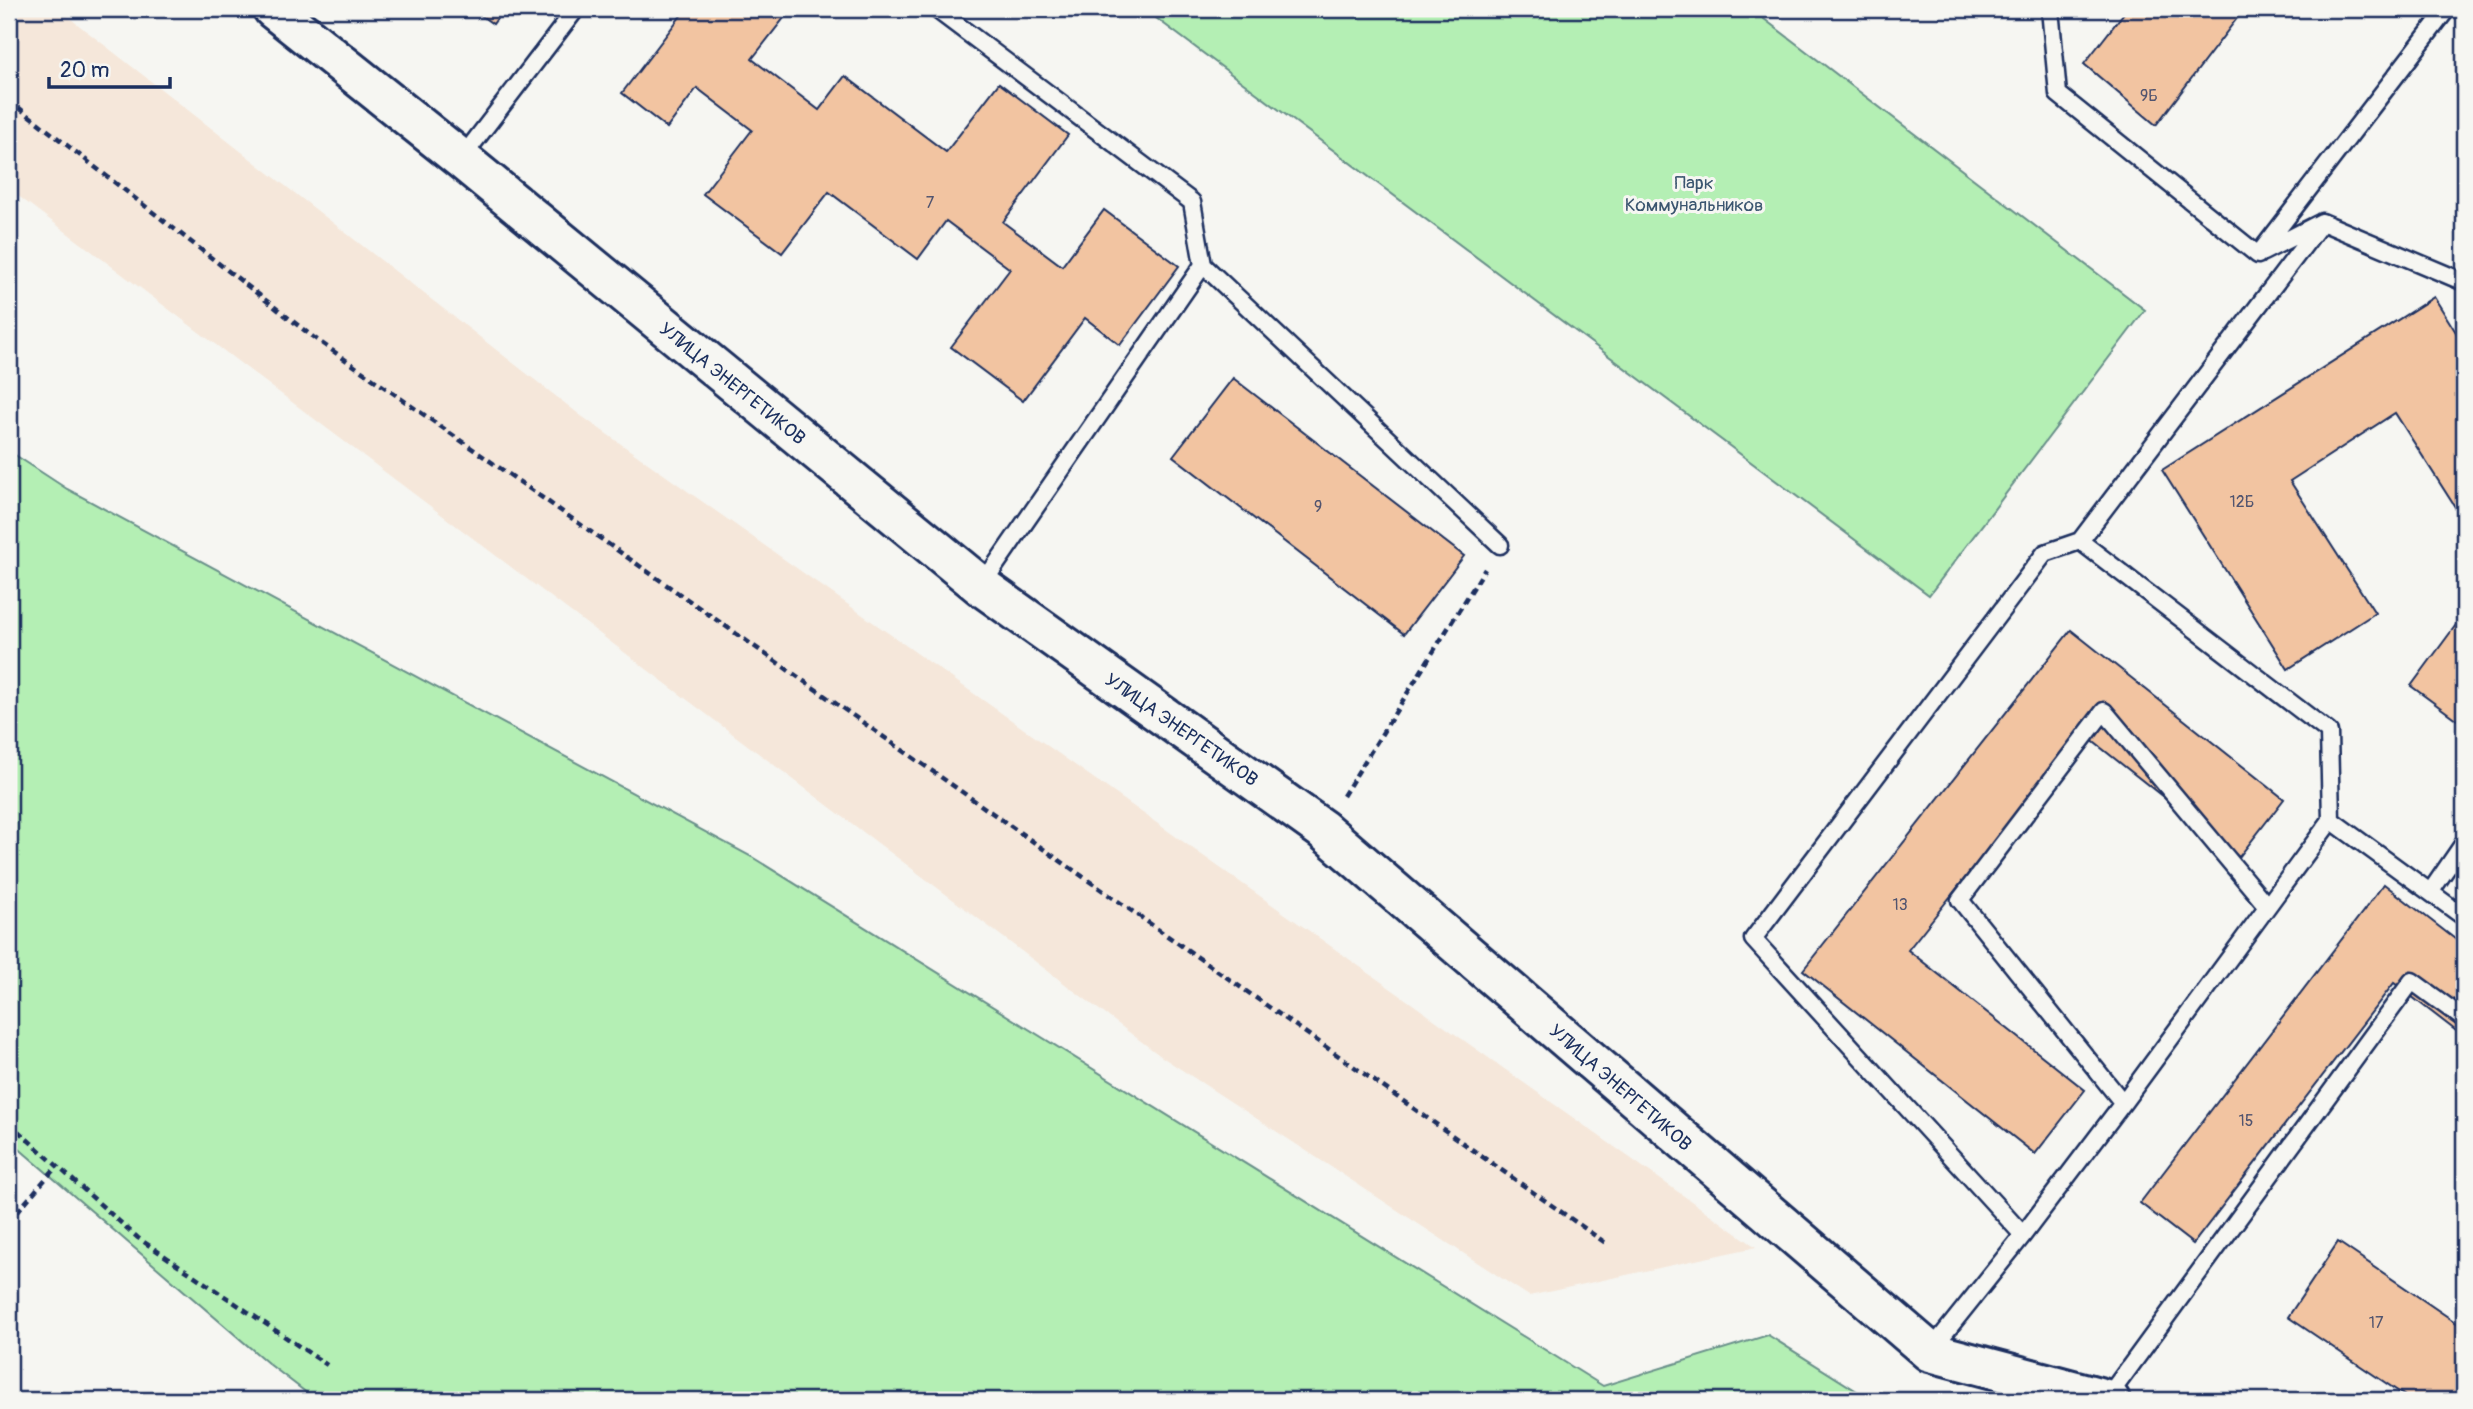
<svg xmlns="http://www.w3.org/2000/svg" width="2473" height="1409" font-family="Pangolin,sans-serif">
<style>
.built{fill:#f5e7da}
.green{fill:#b4efb4;stroke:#688f89;stroke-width:2}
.building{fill:#f2c4a1;stroke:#1b2f5e;stroke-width:2}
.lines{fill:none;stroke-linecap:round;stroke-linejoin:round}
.service-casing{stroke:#1b2f5e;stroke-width:21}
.tertiary-casing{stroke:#1b2f5e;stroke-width:44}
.path{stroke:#1b2f5e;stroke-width:4.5;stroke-dasharray:7 5;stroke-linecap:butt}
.service{stroke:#f6f6f2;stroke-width:16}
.tertiary{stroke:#f6f6f2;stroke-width:38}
.labels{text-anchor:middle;stroke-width:6;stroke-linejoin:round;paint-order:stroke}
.number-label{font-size:16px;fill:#51546f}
.park-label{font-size:19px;fill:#3a556f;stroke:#f6f6f2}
.street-label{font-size:19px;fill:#1b2f5e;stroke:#f6f6f2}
</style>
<rect width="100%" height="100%" fill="#f6f6f2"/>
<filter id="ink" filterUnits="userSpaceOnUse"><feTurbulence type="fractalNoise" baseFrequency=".0143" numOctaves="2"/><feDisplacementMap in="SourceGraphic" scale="14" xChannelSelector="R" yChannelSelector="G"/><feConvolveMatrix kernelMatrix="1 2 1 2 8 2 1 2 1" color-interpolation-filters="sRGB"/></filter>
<g filter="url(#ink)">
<path class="built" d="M9,9H58L580,415L1756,1247L1529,1296L1162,1057L9,189Z"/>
<path class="green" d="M1144,9H1751L2145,310L1929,595Z
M9,451L67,489L752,857L1603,1386L1768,1335L1871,1400H316L269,1364L9,1140Z"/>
<path class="building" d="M472,9H504L493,24Z
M686,9H791L752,59L819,110L845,76L946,152L999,83L1068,135L1003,222L1062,266L1104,210L1179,266L1120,345L1085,318L1023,401L951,347L1010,269L946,221L918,259L829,192L782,253L703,194L752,130L697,88L667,128L622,93Z
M2127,9H2244L2156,125L2084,64Z
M2434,297L2464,345V521L2395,413L2290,481L2375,613L2288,669L2162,470Z
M1233,378L1464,556L1404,634L1173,456Z
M2464,614V725L2411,686Z
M2071,630L2284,799L2239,857L2081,732L1908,950L2085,1090L2035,1154L1803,970Z
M2384,884L2464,946V1037L2394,983L2193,1244L2140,1203Z
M2338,1242L2464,1328V1400H2411L2288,1317Z"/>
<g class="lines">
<g class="service-casing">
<path id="service" d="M936,9L1192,202L1203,265L981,586
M2050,9L2058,94L2258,255
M461,159L576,9
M2263,252L2322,222L2464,282
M2258,255L2447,9
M1203,265L1500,545
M2080,541L2322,222
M2431,891L2464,843
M2123,1103L1960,900L2104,711L2267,906
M2023,1235L1753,939L2045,553L2080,541L2329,732L2331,820
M1931,1350L2023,1235L2123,1103L2331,820L2464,917
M2107,1398L2412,981L2464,1019"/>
</g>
<g class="tertiary-casing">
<path id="tertiary" d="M273,9L461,159L981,586L1322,829L1930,1352L2110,1400"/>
</g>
<path class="path" d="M9,100L313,337L1607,1244
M1343,796L1485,569
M9,1123L138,1238L327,1365
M9,1221L57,1166"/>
<use href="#service" class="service"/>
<use href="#tertiary" class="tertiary"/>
</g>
</g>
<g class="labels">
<g class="number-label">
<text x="2149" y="101">9Б</text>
<text x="930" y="208">7</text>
<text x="2242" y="507">12Б</text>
<text x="1318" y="512">9</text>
<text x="1900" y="910">13</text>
<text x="2246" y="1126">15</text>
<text x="2376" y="1328">17</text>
</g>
<g class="park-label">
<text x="1694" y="189">Парк<tspan x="1694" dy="22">Коммунальников</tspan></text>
</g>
<g class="street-label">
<text transform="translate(733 383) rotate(39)" y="7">УЛИЦА ЭНЕРГЕТИКОВ</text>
<text transform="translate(1182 729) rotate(35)" y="7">УЛИЦА ЭНЕРГЕТИКОВ</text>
<text transform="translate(1621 1087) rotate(41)" y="7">УЛИЦА ЭНЕРГЕТИКОВ</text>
</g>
</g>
<rect width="2473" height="1409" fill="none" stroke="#f6f6f2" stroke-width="35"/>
<rect x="18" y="18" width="2438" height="1374" fill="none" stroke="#1b2f5e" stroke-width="2.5" filter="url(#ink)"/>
<path d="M49 77v10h121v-10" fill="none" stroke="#1b2f5e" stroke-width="3.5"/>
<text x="60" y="77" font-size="21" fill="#1b2f5e" stroke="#f6f6f2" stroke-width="5" paint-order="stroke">20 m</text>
</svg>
